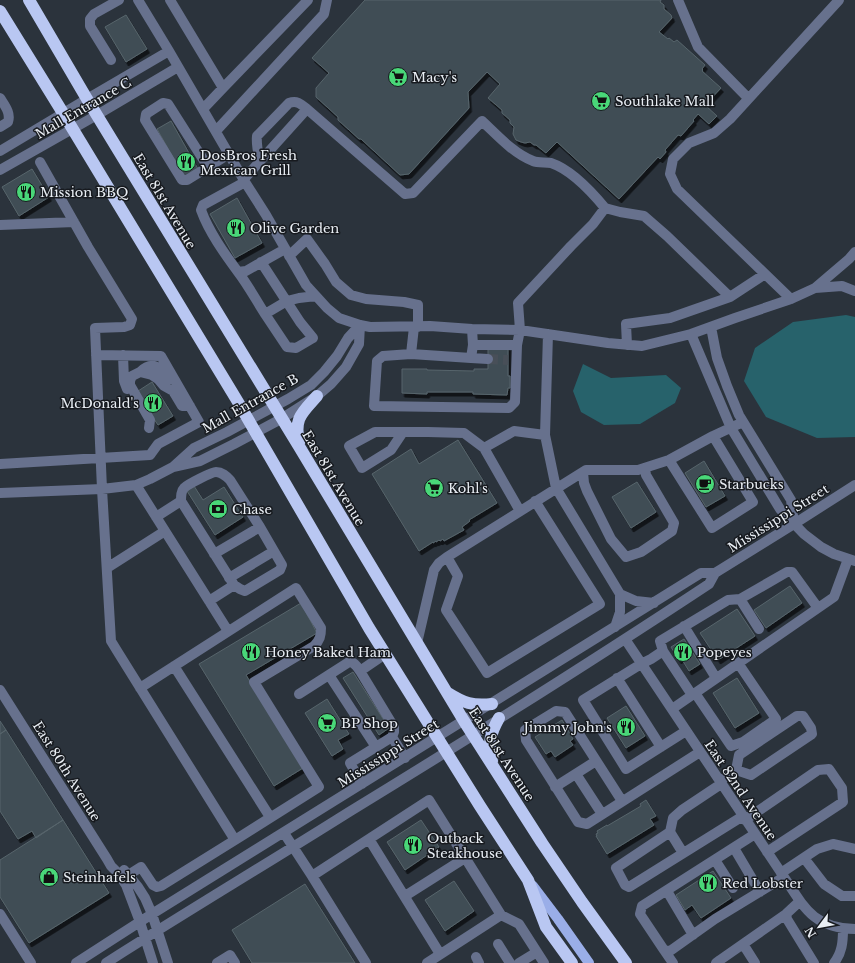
<svg xmlns="http://www.w3.org/2000/svg" width="855" height="963" font-family="'Libre Baskerville',serif">
<style>
.water{fill:#27626b}
.building{fill:#404d54;stroke:#57656c;filter:url(#shadow)}
.lines{fill:none;stroke-linecap:round;stroke-linejoin:round}
.minor-tunnel{stroke:#484f58;stroke-width:10;stroke-dasharray:10 5;stroke-linecap:butt}
.minor{stroke:#67718d;stroke-width:10}
.major{stroke:#9aaee8;stroke-width:10}
.highway{stroke:#b9c7f2;stroke-width:12}
.labels{text-anchor:middle;stroke-width:3;stroke-linejoin:round;paint-order:stroke}
.poi-label{font-size:13px;fill:#e9eef4;stroke:#171a1f;text-anchor:start}
.street-label{font-size:13px;fill:#e9eef4;stroke:#171a1f}
</style>
<defs>
<filter id="shadow"><feDropShadow dx="2.5" dy="4" stdDeviation="0" flood-color="#0009"/></filter>
</defs>
<rect width="100%" height="100%" fill="#2b333c"/>
<path class="water" d="M846,315L855,317V437L817,438L766,417L744,381L755,348L793,322Z
M583,364L611,378L666,375L681,388L675,403L640,424L604,425L581,412L573,391Z"/>
<path class="building" d="M365,0H661L660,2L664,5V9L671,15L672,18L659,32L668,39L669,38L674,42L677,40L705,65L702,69L703,70L702,71L721,88L705,105L717,116L709,124L698,114L693,120L694,121L681,136L678,135L665,150L666,152L660,159L658,157L619,199L557,142L546,153L536,145H534L530,142L525,143L521,142L516,140L513,134L514,127L510,123V120L502,113V110L488,98L500,84L487,72L468,92L469,108L409,174L400,175L361,139H359L338,120V117L316,97V88L329,73L312,58Z
M126,15L147,49L126,62L105,27Z
M171,121L198,169L184,177L157,129Z
M32,169L49,197L19,216L2,187Z
M237,198L262,243L235,258L210,214Z
M488,347H508V376H510V388H508L507,395L473,394V392H427V394L402,393V369H427V370L474,371V369H488Z
M152,382L173,416L158,425L150,413L135,393Z
M458,440L497,503L469,520L470,521L462,527L464,530L444,541L443,539L440,541L439,540L436,542V541L433,543V542L419,551L372,474L411,449L419,464Z
M704,461L725,496L706,507L685,473Z
M637,482L656,512L631,528L612,497Z
M194,486L203,500L224,487L243,517L215,535L187,491Z
M790,586L802,603L766,628L754,610Z
M301,603L317,633L246,675L303,768L274,786L199,664Z
M737,609L755,636L718,660L700,633Z
M684,639L700,664L689,671L681,658L679,660L671,647Z
M353,672L389,728L379,735L343,678Z
M737,678L759,713L735,728L713,693Z
M327,699L349,734L338,740L343,749L332,756L305,713Z
M626,706L645,736L626,748L607,718Z
M562,720L573,739L570,741L573,745L555,757L551,751L546,754L535,737Z
M0,721L6,730L0,734Z
M6,730L63,820L36,838L32,831L18,839L0,811V734Z
M646,800L656,816L650,819L654,825L607,854L596,836H597L596,834L598,833L597,831L607,825V826L641,806L640,804Z
M63,820L109,893L29,943L0,897V860Z
M421,820L439,847L405,870L387,842Z
M713,871L731,898L701,918L692,905L685,910L676,895Z
M454,881L474,911L445,931L425,900Z
M305,884L355,963H252L232,930Z"/>
<g class="lines">
<path class="minor-tunnel" d="M488,359L508,360"/>
<path class="minor" d="M138,0L169,51L245,182L266,215L306,285L327,308L339,318L360,325L370,327L430,326L472,329L520,330L608,343L642,346L691,334L735,318L791,299L815,288L849,259L855,252
M170,0L223,88L203,109
M678,0L698,47L748,98
M111,60L90,26V19L94,14L119,0
M223,88L308,0
M0,98C5,106 11,113 8,122L0,127
M216,131L324,14L327,0
M0,151L87,99L169,51
M260,161C258,152 256,145 257,136L289,103C297,100 301,104 307,109
M40,162L88,247L132,319L130,325L124,327L95,328L102,489L111,641L119,654L235,840L319,787L254,682L314,646C320,640 321,636 321,628L296,588L140,688
M208,167L168,104L163,103L146,114L145,120L182,180H187L229,154
M0,170L97,115L178,67
M244,179L307,109L405,194L413,193L482,121C497,135 514,154 533,161C538,163 545,162 551,163C572,170 591,191 605,208L593,224L571,246L518,303L520,330L517,345H473
M245,182L203,205L201,210C209,232 224,253 238,272C248,285 256,300 265,314L287,301L299,298L316,296
M605,208L620,212L644,216L667,236L730,297
M0,225L74,222
M289,256L307,239L325,264L336,282L351,295L366,299L404,302L418,305V327
M261,262L300,322L313,338L296,348L287,347L265,314
M238,272L246,271L285,249
M815,288L842,286L855,291
M791,299L677,189L670,174L673,159L689,143L714,133L730,119L839,0
M414,327L411,354L471,358L473,345L472,329
M711,327L717,358L727,386L739,415L791,500L794,524
M548,334L545,435L556,488L620,594V612L615,627
M691,334L731,428L780,509L804,534L821,547L834,554L855,561
M627,345L626,324L670,318L730,297L765,274
M411,354L383,356L377,361L374,406L509,408L515,402L517,345
M123,355L124,381L127,389
M471,358L488,359
M140,372C152,360 162,367 168,380
M149,428L150,420L130,385V381L132,376L140,372L152,375L158,379L164,386L173,391L182,406H190
M403,432L391,450L362,468L349,446L375,432H428L464,433L484,448
M669,460L712,528L753,502L713,436
M0,464L150,455L158,444L199,422L161,356L96,355
M173,467L200,461L234,444L281,419L317,396L331,384L346,367L359,344L360,325
M583,472L584,483L587,491L611,539L626,557L641,552L672,531L674,523L646,475L645,468
M136,485L228,631
M0,493L102,489L136,485L150,479L173,467L194,448L227,432L288,399L311,385L324,372L337,356L348,338L360,325
M181,501C181,496 181,491 184,488C188,484 212,472 216,472C222,472 226,476 230,480L260,527
M520,511L484,448L514,431L545,435
M156,517L181,501L234,585L209,601
M214,554L260,527L282,565L280,570L245,591L240,589L234,585
M447,557L458,576L446,610L487,673L600,604L535,501
M107,568L165,531
M229,578L274,551
M620,594L636,601L654,603
M740,599L759,629
M684,626L716,678
M625,639L784,877C805,909 814,928 855,929
M417,643L434,570L439,563L447,557L586,470H638L669,460L713,436L743,422
M663,651L692,695
M174,666L270,817
M360,671L394,727V732L392,737L350,763L362,784
M329,675L376,747
M617,678L661,747
M0,690L107,859L111,866L118,873L126,885L140,922L153,963
M695,693L731,746L743,742L776,719L738,663
M299,694L349,662C355,662 357,667 360,671L385,654
M672,709L834,597L848,559
M686,731L626,769L583,700L641,664L651,659L663,651L660,641L728,600L740,599L787,572H792L818,608
M392,737L405,758
M576,774L602,814
M720,781L736,770L751,775L812,734L811,728L803,716H797L739,755L736,770
M721,784L682,810L673,818L670,832L616,868L625,885L629,887L743,816
M555,787L596,761
M622,801L565,712L556,711L525,730L526,740L578,822L587,824L700,752
M745,820L818,770L829,769L842,788L843,802L767,852
M670,832L683,853
M284,833L312,876
M755,834L642,906L640,914L664,950L670,951L715,919L784,877
M369,839L440,954
M734,848L760,892
M804,858L824,884L842,896H855
M715,860L733,888
M124,870L138,887L145,898L152,914L168,963
M781,873L817,849L833,844L855,849
M122,879L141,867L153,885L157,887L161,886L235,840
M667,891L693,935
M405,896L465,858
M800,901L786,914L787,919L814,963
M0,914L31,963
M498,944L510,963
M743,944L755,963
M664,950L673,963
M476,957L479,963
M76,963L152,914L701,573H715
M106,963C186,912 268,863 349,812C470,738 591,662 709,584L715,573L794,524L855,485
M217,963L230,955L235,963
M366,963L312,876L369,839L429,800L501,915
M427,963L501,915L519,924L544,963
M519,963L537,952
M716,963L720,960L786,914
M834,963C842,953 843,942 843,929"/>
<path class="major" d="M533,886L558,919L589,963"/>
<path class="highway" d="M29,0L87,99L300,448L464,721L542,843L582,902L626,963
M0,11L63,113L238,402L369,628L480,806L528,880L546,927L572,963
M299,443C294,418 301,414 317,396
M448,693C464,703 472,706 492,704
M492,761C488,743 490,734 499,718"/>
</g>
<defs>
<g id="supermarket-disc" transform="scale(1)"><circle r="9.5" fill="#49d778" stroke="#171a1f"/><path d="M-6-5.5h2.5l.6 2H6L4.5 2H-2.5L-4.4-4H-6ZM-1.5 3.2a1.3 1.3 0 1 0 .1 0ZM3 3.2a1.3 1.3 0 1 0 .1 0Z" fill="#111"/></g>
<g id="restaurant-disc" transform="scale(1)"><circle r="9.5" fill="#49d778" stroke="#171a1f"/><path d="M-5-6h1v4h1v-4h1v4h1v-4h1v5L-1.5 .5V6h-2V.5L-5-1ZM5-6V6H3V1.5H1.5Q1.5-4 5-6Z" fill="#111"/></g>
<g id="cafe-disc" transform="scale(1)"><circle r="9.5" fill="#49d778" stroke="#171a1f"/><path d="M-5.5-4.5H6V0H3Q3 3.5 0 3.5H-2.5Q-5.5 3.5-5.5 0ZM3-3.2v2h1.7v-2ZM-6 4.5H4V6H-6Z" fill="#111"/></g>
<g id="bank-disc" transform="scale(1)"><circle r="9.5" fill="#49d778" stroke="#171a1f"/><path d="M-6-4H6V4H-6ZM0-2.3a2.3 2.3 0 1 0 0 4.6a2.3 2.3 0 1 0 0-4.6Z" fill="#111"/></g>
<g id="shop-disc" transform="scale(1)"><circle r="9.5" fill="#49d778" stroke="#171a1f"/><path d="M-5-2.5h2.3a2.7 3.5 0 0 1 5.4 0H5L5.5 6h-11ZM-1.5-2.5h3a1.5 2.3 0 0 0-3 0Z" fill="#111"/></g>
</defs>
<g fill-rule="evenodd">
<use href="#supermarket-disc" x="398" y="77"/>
<use href="#supermarket-disc" x="601" y="101"/>
<use href="#restaurant-disc" x="186" y="162"/>
<use href="#restaurant-disc" x="26" y="192"/>
<use href="#restaurant-disc" x="236" y="228"/>
<use href="#restaurant-disc" x="153" y="403"/>
<use href="#cafe-disc" x="705" y="484"/>
<use href="#supermarket-disc" x="434" y="488"/>
<use href="#bank-disc" x="218" y="509"/>
<use href="#restaurant-disc" x="251" y="652"/>
<use href="#restaurant-disc" x="683" y="652"/>
<use href="#supermarket-disc" x="327" y="723"/>
<use href="#restaurant-disc" x="626" y="727"/>
<use href="#restaurant-disc" x="413" y="845"/>
<use href="#shop-disc" x="49" y="877"/>
<use href="#restaurant-disc" x="708" y="883"/>
</g>
<g class="labels">
<g class="poi-label">
<text x="412" y="82">Macy's</text>
<text x="615" y="106">Southlake Mall</text>
<text x="200" y="160">DosBros Fresh<tspan x="200" dy="15">Mexican Grill</tspan></text>
<text x="40" y="197">Mission BBQ</text>
<text x="250" y="233">Olive Garden</text>
<text x="139" y="408" text-anchor="end">McDonald's</text>
<text x="719" y="489">Starbucks</text>
<text x="448" y="493">Kohl's</text>
<text x="232" y="514">Chase</text>
<text x="265" y="657">Honey Baked Ham</text>
<text x="697" y="657">Popeyes</text>
<text x="341" y="728">BP Shop</text>
<text x="612" y="732" text-anchor="end">Jimmy John's</text>
<text x="427" y="843">Outback<tspan x="427" dy="15">Steakhouse</tspan></text>
<text x="63" y="882">Steinhafels</text>
<text x="722" y="888">Red Lobster</text>
</g>
<g class="street-label">
<text transform="translate(83 108) rotate(-30)" y="5">Mall Entrance C</text>
<text transform="translate(165 201) rotate(59)" y="5">East 81st Avenue</text>
<text transform="translate(250 403) rotate(-29)" y="5">Mall Entrance B</text>
<text transform="translate(334 478) rotate(59)" y="5">East 81st Avenue</text>
<text transform="translate(778 518) rotate(-32)" y="5">Mississippi Street</text>
<text transform="translate(388 753) rotate(-32)" y="5">Mississippi Street</text>
<text transform="translate(502 754) rotate(57)" y="5">East 81st Avenue</text>
<text transform="translate(67 771) rotate(58)" y="5">East 80th Avenue</text>
<text transform="translate(741 790) rotate(56)" y="5">East 82nd Avenue</text>
</g>
</g>
<g transform="translate(819 927) rotate(238)" stroke="#171a1f" stroke-width="3" paint-order="stroke">
<path d="M0-3L7 15L0 10L-7 15Z" fill="#e9eef4"/>
<text y="-6" font-size="11" font-weight="bold" text-anchor="middle" fill="#e9eef4">N</text>
</g>
</svg>
